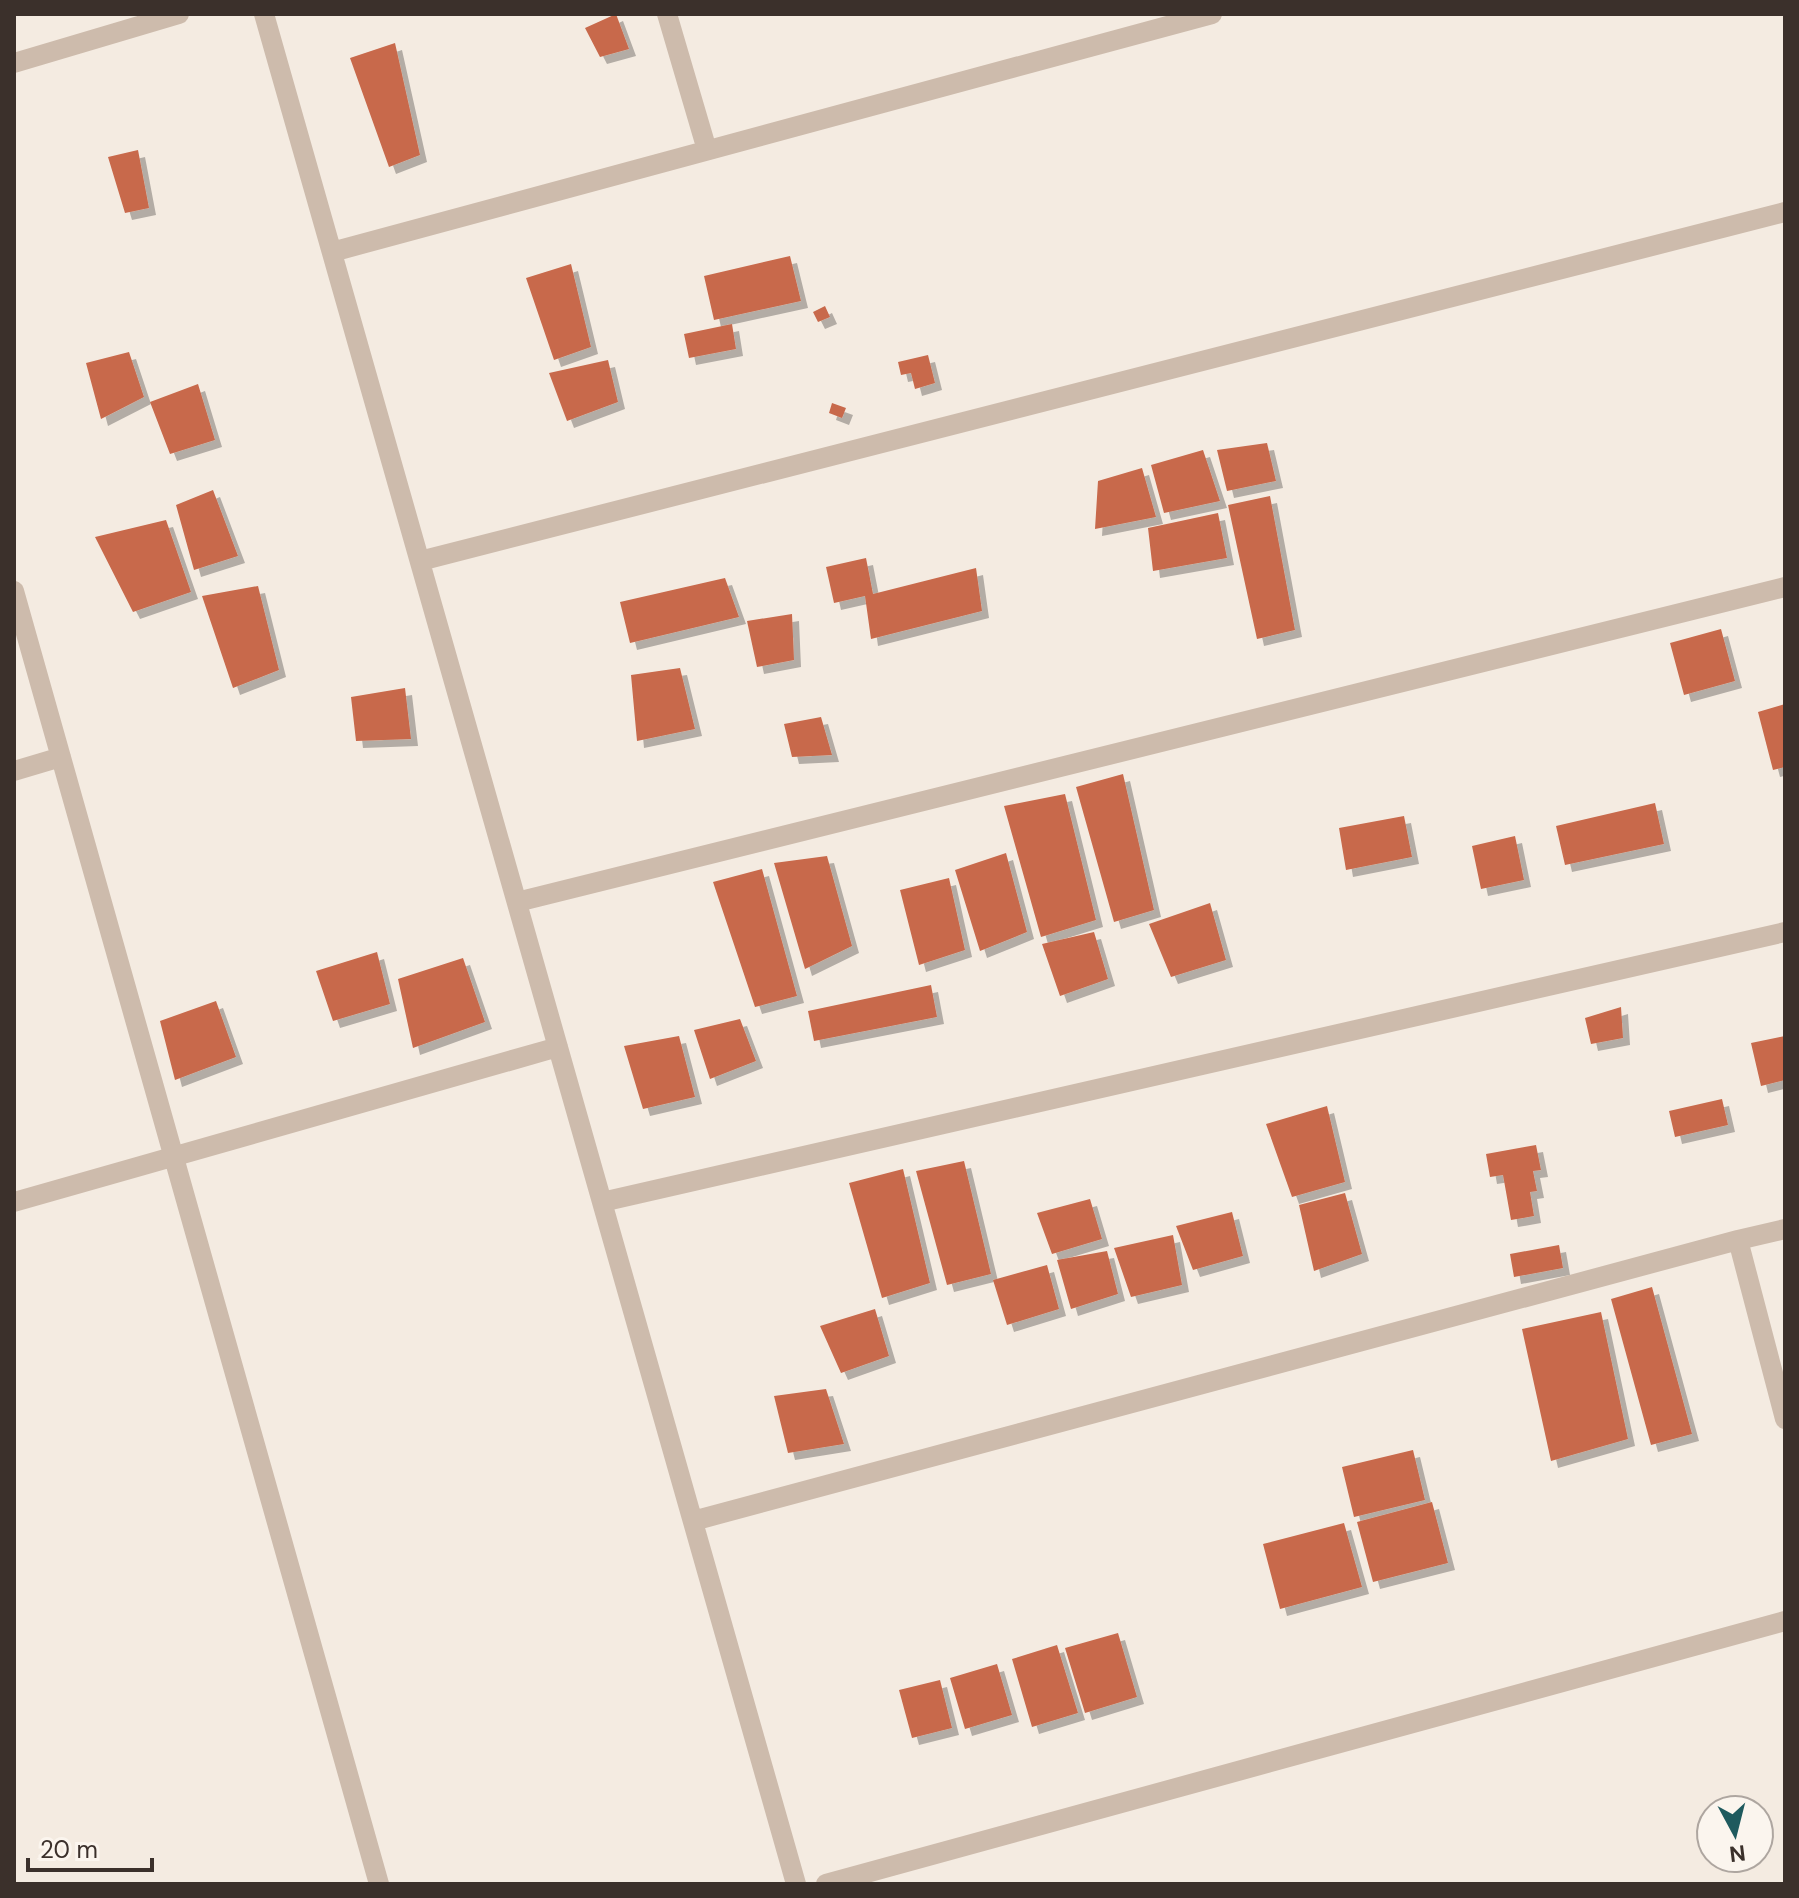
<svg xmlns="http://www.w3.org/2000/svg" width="1799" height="1898" font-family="'DM Sans',sans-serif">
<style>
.building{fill:#c8694b;filter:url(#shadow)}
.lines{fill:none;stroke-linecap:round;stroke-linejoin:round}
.minor{stroke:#cdbbac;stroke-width:20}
</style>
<defs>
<filter id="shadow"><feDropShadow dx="7" dy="7" stdDeviation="0" flood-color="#0004"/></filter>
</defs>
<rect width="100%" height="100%" fill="#f4ebe1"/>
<path class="building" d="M616,14L629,49L600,57L585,28Z
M395,43L420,155L389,167L350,58Z
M138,150L149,208L125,213L108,157Z
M790,256L801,301L714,320L704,276Z
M571,264L591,347L554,360L526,278Z
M825,306L830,317L818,322L813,312Z
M732,324L736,349L689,358L684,334Z
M129,352L144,397L101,419L86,363Z
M928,355L935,383L915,389L911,373L901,375L898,362Z
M608,360L618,402L567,421L549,373Z
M198,384L215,440L170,454L150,402Z
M832,403L846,408L842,418L829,413Z
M1267,443L1276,481L1227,491L1217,450Z
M1203,450L1220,501L1164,513L1151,465Z
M1142,468L1156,517L1095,529L1098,481Z
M213,490L238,556L194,570L176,505Z
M1270,496L1295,630L1257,639L1228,505Z
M1218,513L1227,558L1153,571L1148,528Z
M166,520L191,592L133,612L95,537Z
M866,558L873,594L976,568L982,611L871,639L865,596L834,603L826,567Z
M725,578L739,617L630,643L620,602Z
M258,586L279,670L233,688L202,596Z
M792,614L794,660L757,667L747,621Z
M1721,629L1735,681L1684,695L1670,643Z
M680,668L695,729L637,741L631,675Z
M405,688L411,739L356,741L351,697Z
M1785,704V767L1773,770L1758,712Z
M821,717L832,755L792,757L784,724Z
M1123,774L1154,910L1114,922L1076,787Z
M1065,794L1096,920L1041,937L1004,806Z
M1655,803L1664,844L1565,865L1556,826Z
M1404,816L1412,857L1346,870L1339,828Z
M1515,836L1524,880L1481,889L1472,846Z
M1006,853L1027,932L980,951L955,870Z
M827,856L852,946L805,969L774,863Z
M762,869L797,996L755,1007L713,882Z
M949,878L965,950L919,965L900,890Z
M1210,903L1226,960L1171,977L1149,924Z
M1094,932L1108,979L1060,996L1042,944Z
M377,952L390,1004L333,1021L316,971Z
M463,958L485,1022L413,1048L398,979Z
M931,985L937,1017L814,1041L808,1011Z
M216,1001L236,1057L175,1080L160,1021Z
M1621,1007L1623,1038L1591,1044L1585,1018Z
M740,1019L756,1061L710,1079L694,1030Z
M679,1036L695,1097L643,1109L624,1046Z
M1785,1036V1080L1761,1086L1751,1043Z
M1722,1099L1728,1125L1675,1137L1669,1111Z
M1327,1106L1345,1182L1292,1197L1266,1124Z
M1536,1145L1541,1170L1533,1171L1537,1191L1530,1192L1534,1216L1511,1220L1503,1175L1490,1177L1486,1154Z
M964,1161L991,1274L947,1285L916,1171Z
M903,1169L930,1283L882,1298L849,1183Z
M1345,1193L1362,1254L1314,1271L1299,1205Z
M1090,1199L1102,1239L1052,1254L1037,1213Z
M1232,1212L1243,1256L1193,1270L1176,1226Z
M1173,1235L1182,1285L1131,1297L1114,1248Z
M1559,1245L1563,1268L1514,1277L1510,1254Z
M1107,1251L1118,1294L1071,1309L1057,1260Z
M1047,1265L1059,1309L1007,1325L993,1280Z
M1652,1287L1692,1434L1651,1445L1611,1299Z
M875,1309L889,1356L841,1373L820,1326Z
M1601,1312L1628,1439L1551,1461L1522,1329Z
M826,1389L844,1444L788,1453L774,1396Z
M1413,1450L1425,1500L1354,1517L1342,1467Z
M1432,1502L1448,1563L1373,1582L1357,1522Z
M1344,1523L1362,1587L1280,1609L1263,1544Z
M1118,1633L1137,1697L1085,1713L1065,1648Z
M1057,1645L1078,1713L1032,1727L1012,1659Z
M997,1664L1012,1715L965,1729L950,1678Z
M940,1680L952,1728L912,1738L899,1690Z"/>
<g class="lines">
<path class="minor" d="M264,14L796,1884
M667,14L707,150
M14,63L179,14
M332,252L1212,14
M420,561L1785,212
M14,591L379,1884
M14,771L61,757
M517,902L1785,587
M14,1202L558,1047
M602,1202L1785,932
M1738,1240L1785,1419
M693,1521L1738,1240L1785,1229
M826,1884L1785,1621"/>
</g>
<rect width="1799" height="1898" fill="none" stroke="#3b302b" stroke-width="32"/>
<g transform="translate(1735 1834) rotate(173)"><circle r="38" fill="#fbf5ee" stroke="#aea6a0" stroke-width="2"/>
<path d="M0-6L14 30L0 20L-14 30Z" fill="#1f5a5e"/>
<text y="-12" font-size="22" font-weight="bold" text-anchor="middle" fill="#3b302b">N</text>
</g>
<path d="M28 1858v12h124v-12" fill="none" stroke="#3b302b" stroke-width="4"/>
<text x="40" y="1858" font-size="24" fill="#3b302b" stroke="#fbf5ee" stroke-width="6" paint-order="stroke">20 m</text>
</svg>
